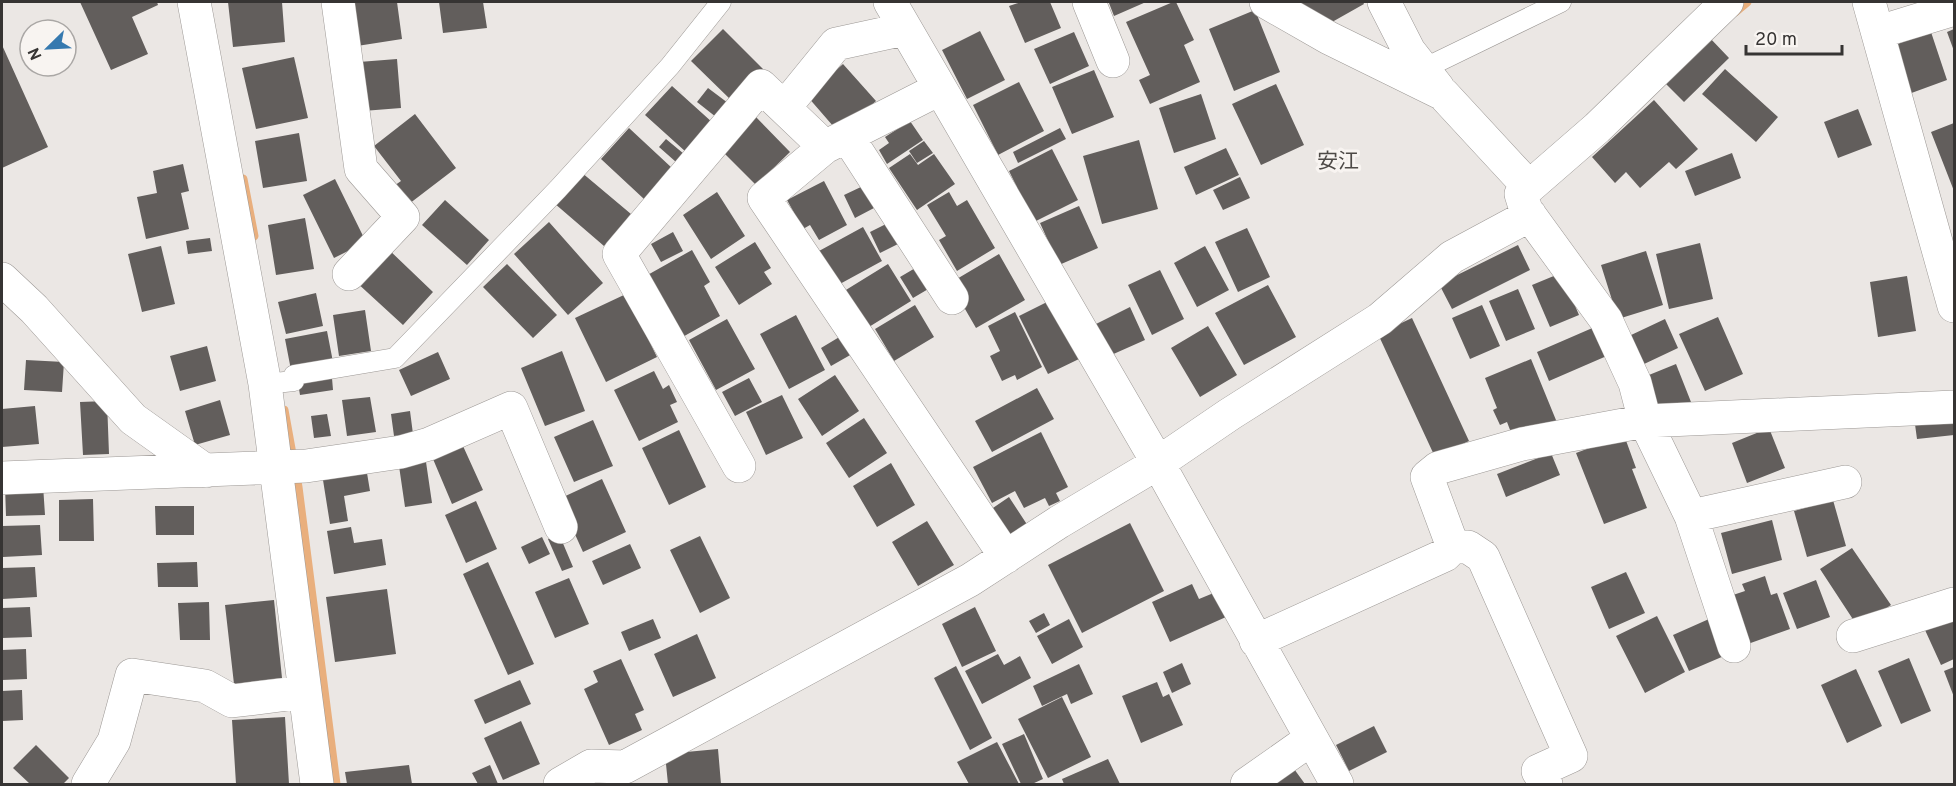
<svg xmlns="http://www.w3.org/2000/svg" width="1956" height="786" font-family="Overpass,'Noto Sans JP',sans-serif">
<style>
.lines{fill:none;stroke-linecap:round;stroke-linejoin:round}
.stream{stroke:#e9af7d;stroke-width:9}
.building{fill:#625e5c}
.lane-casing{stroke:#9c9895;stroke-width:21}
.street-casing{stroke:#9c9895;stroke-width:34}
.lane{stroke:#fff;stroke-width:20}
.street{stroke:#fff;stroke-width:33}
.labels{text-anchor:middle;stroke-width:6;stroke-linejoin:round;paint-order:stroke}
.quarter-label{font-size:21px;fill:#4e4a47;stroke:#f8f4f1}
</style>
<rect width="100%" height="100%" fill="#ebe7e4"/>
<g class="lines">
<path class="stream" d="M1735,12L1747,2
M243,179L254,236
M284,410L298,487L336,784"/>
</g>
<path class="building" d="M80,2H157L158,5L132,17L148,54L111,70Z
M228,2H282L285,42L233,47Z
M350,2H397L402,39L357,46Z
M439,2H483L487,28L443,33Z
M1021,2H1050L1061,28L1025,43L1009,6Z
M1113,2H1146L1114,16L1109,3Z
M1173,2H1176L1194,40L1184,45L1200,82L1150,104L1139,80L1150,75L1126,22Z
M1296,2H1363L1364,4L1325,26L1318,13L1312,17L1306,6L1300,9Z
M1255,10L1280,72L1234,91L1209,29Z
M723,29L763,69L732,101L691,61Z
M1954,29V51L1947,32Z
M980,31L1005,80L967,99L942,50Z
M1074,32L1089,66L1050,84L1034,49Z
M1931,32L1947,80L1906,95L1889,47Z
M1709,37L1729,58L1684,102L1664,82Z
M2,45L48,147L2,168Z
M294,57L308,118L256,129L242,68Z
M397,59L401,108L363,111L359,62Z
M843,64L876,101L840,134L807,96Z
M1725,69L1778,117L1756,142L1702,94Z
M1094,70L1114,117L1072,134L1052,87Z
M1019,82L1044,131L998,155L973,105Z
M1276,84L1304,145L1261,165L1232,104Z
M672,86L713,123L686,152L645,115Z
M708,88L728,103L716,117L697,102Z
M1201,94L1216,139L1174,153L1159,108Z
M1654,100L1698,149L1676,169L1669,162L1640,188L1626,172L1615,183L1592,157Z
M1858,109L1872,145L1838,158L1824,122Z
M415,114L456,168L405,207L391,188L401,181L374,146Z
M755,116L790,152L756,185L721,150Z
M910,121L923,140L887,164L879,150L889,143L885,137Z
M1954,123V191L1931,132Z
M629,128L672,168L644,199L601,159Z
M1060,128L1066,139L1018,163L1013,152Z
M299,133L307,181L263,188L255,141Z
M666,139L684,154L676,162L659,147Z
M1139,140L1158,209L1102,224L1083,156Z
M924,141L933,153L917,163L909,151Z
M1226,148L1239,175L1196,195L1184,167Z
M1052,149L1078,200L1034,222L1009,171Z
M1732,153L1741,178L1695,196L1685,171Z
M910,154L918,165L934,154L955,184L917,210L889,168Z
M183,164L189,191L181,193L189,229L146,239L137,197L157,193L153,171Z
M581,172L631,214L604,246L554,203Z
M1240,177L1250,198L1223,210L1213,190Z
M335,179L366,242L334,258L303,195Z
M824,181L847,225L819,240L810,225L803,229L787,200Z
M863,186L874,208L855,218L844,195Z
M717,192L745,236L711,259L683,215Z
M949,192L957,206L967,200L995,248L957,271L939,240L946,236L927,205Z
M445,200L489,240L467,265L422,225Z
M1079,206L1098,248L1059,265L1040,223Z
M305,218L314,269L276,275L268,225Z
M549,222L603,283L568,315L514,254Z
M890,222L900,243L880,253L870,232Z
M863,227L882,261L838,285L819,251Z
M1247,228L1270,277L1238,292L1215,242Z
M673,232L683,251L661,262L651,244Z
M210,238L212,251L188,254L186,241Z
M755,242L771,268L764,272L772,284L739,305L715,267Z
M1700,243L1713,299L1669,309L1656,254Z
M1518,245L1530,270L1452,309L1439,284Z
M161,246L175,304L142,312L128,254Z
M1205,246L1229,290L1197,307L1174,263Z
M386,247L433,292L403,325L355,281Z
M692,250L710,282L704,286L720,316L679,339L644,277Z
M1646,251L1663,305L1618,319L1601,265Z
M999,254L1025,300L976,328L950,283Z
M507,264L557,315L533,338L483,287Z
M888,264L911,301L864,330L841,293Z
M917,267L930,288L913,298L900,277Z
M1160,270L1184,319L1152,335L1128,285Z
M1561,273L1579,315L1550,327L1532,285Z
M1907,276L1916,331L1878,337L1870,282Z
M1268,285L1296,337L1244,365L1215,313Z
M1518,289L1535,329L1506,341L1489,301Z
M316,293L323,326L286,334L278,302Z
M626,294L657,357L606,382L575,318Z
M1051,300L1079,359L1048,374L1019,316Z
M915,305L934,337L894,361L875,329Z
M1482,305L1500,346L1470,359L1452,318Z
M1130,307L1145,340L1109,356L1094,325Z
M365,310L371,351L339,356L333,315Z
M1015,312L1042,367L1017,380L1015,375L1002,381L990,356L1000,351L988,326Z
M796,315L825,370L789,389L760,334Z
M1718,317L1743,374L1705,391L1679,334Z
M1412,318L1469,441L1435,457L1378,334Z
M727,319L755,369L716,390L689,340Z
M1665,319L1678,348L1642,365L1629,336Z
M1208,326L1237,375L1200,397L1171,348Z
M1597,326L1609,355L1549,381L1537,352Z
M327,331L333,362L291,370L285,339Z
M841,336L852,354L831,366L821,348Z
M207,346L216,381L180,391L170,356Z
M562,351L585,411L545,426L521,368Z
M438,352L450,379L411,396L399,370Z
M1531,359L1558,425L1515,443L1507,422L1500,425L1493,410L1497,408L1485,378Z
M26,360L64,362L62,392L24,390Z
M1676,364L1691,402L1660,415L1644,377Z
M654,371L663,389L669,385L677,402L670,405L678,422L639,441L614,390Z
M835,375L859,411L822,436L798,399Z
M332,378L333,390L300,395L298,383Z
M749,378L762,402L735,416L722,392Z
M1037,388L1054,419L992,452L975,421Z
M782,395L803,438L766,455L746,412Z
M370,397L376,432L347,436L342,400Z
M220,400L230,435L195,445L185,411Z
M107,401L109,454L83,455L80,402Z
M35,406L39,444L2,447V409Z
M410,411L413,434L394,436L391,414Z
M1954,412V435L1917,439L1914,417Z
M327,414L331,436L314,438L311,416Z
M864,418L887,453L849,478L826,443Z
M593,420L613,466L574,482L554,437Z
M1769,428L1785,468L1747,483L1732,443Z
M679,430L706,487L669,505L642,448Z
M1041,432L1068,487L1056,493L1060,501L1049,506L1045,498L1024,508L1015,491L992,503L973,467Z
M1624,435L1636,468L1632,469L1647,508L1604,524L1576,453Z
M463,446L483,490L452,504L433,459Z
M1551,453L1560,475L1506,497L1497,474Z
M426,462L432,503L405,507L399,466Z
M891,463L915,505L877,527L853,486Z
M367,473L370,491L344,496L348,521L330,524L323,480Z
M602,479L626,532L583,552L559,499Z
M43,485L45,515L6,516L5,486Z
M1009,497L1028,526L1009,539L990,510Z
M93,499L94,541H59V500Z
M1833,500L1846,546L1807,557L1794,511Z
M476,501L497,549L466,563L445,515Z
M155,506H194V535H156Z
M1772,520L1782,560L1732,574L1721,533Z
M927,521L954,565L918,586L892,542Z
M1130,523L1164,591L1082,633L1048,565Z
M40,525L42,555L3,557L2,526Z
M351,527L354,543L382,539L386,565L334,574L327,531Z
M559,534L573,567L562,571L548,539Z
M700,536L730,598L700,613L670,550Z
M542,537L550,554L529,564L521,547Z
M630,544L641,568L603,585L592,561Z
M1852,548L1891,605L1858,627L1820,569Z
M197,562L198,587H158L157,563Z
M488,562L534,664L508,675L463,574Z
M35,567L37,597L2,599V568Z
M1626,572L1645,613L1609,629L1591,587Z
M1765,576L1771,595L1777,593L1790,629L1745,645L1733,595L1745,591L1742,584Z
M569,578L589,624L555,638L535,592Z
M1816,580L1830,617L1797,629L1783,593Z
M1192,584L1199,599L1216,592L1226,617L1170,642L1152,602Z
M387,589L396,654L335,662L326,597Z
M274,600L282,678L234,684L225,605Z
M209,602L210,640H180L178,603Z
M30,607L32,637L2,638V608Z
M975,607L996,651L962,667L942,624Z
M1044,613L1050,625L1036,633L1029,621Z
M1657,616L1685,672L1645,693L1616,636Z
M1954,617V659L1941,665L1925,630Z
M653,619L661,638L629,651L621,632Z
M1069,619L1083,647L1052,664L1037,636Z
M1709,619L1724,656L1689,671L1673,635Z
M697,634L716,678L673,697L654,654Z
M26,649L27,679L2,680V650Z
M998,654L1004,665L1020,656L1031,678L982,704L965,671Z
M1909,658L1931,711L1901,724L1878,671Z
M621,659L644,710L635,714L642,730L609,745L584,689L598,682L593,671Z
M1182,663L1191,684L1172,693L1163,672Z
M1079,664L1093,694L1071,704L1067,694L1042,706L1033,686Z
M956,666L992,738L970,750L934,678Z
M1954,667V697L1944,671Z
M1856,669L1882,726L1847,743L1821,685Z
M520,680L531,704L485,724L474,700Z
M1157,682L1163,697L1169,694L1183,725L1141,743L1122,696Z
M22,690L23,720L2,721V691Z
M1062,697L1091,757L1048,778L1018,719Z
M285,717L289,784H236L232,720Z
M521,721L540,764L503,780L484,738Z
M1374,726L1387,752L1349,771L1336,745Z
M1024,734L1043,779L1032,784H1021L1002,744Z
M997,742L1019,784H969L957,762Z
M36,745L69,778L63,784H30L13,768Z
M718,749L721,784H668L665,754Z
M1108,759L1120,784H1064L1062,779Z
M1289,762L1305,784H1258Z
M409,765L412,784H347L345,772Z
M490,765L498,784H478L472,773Z"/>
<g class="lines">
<g class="lane-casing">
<path id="lane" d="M1423,69L1561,2
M265,384L294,381V375L395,358L558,189L670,66L721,2"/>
</g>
<g class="street-casing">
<path id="street" d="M194,2L265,384L317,784
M338,2L361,169L403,217L349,274
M890,2L1158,463L1337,784
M1089,2L1113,61
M1266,2L1329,38L1443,94L1529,187
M1384,2L1409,51L1438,88
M1727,2L1597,128L1521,194L1526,210L1606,320L1635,383L1645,421L1691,516L1734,646
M1869,2L1954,306
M1879,32L1954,9
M939,89L825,147L764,198L1006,557
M784,108L836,44L905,29
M847,136L952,298
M2,279L34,309L133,419L206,471
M739,466L619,254L761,86L825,147
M2,478L306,466L401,452L429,444L511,408L561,527
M1691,516L1845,482
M1453,547H1468L1483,557L1571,756L1538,771L1546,784
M1853,636L1954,604
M1256,641L1445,555L1453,547L1427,477L1438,468L1522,444L1645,421L1954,407
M88,784L114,741L132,675L205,686L232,701L304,692
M560,784L591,766L625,767L970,580L1059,522L1158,463L1230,414L1380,319L1452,257L1530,215
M1247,784L1311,739"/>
</g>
<use href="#lane" class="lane"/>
<use href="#street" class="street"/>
</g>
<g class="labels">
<g class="quarter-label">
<text x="1338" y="168">安江</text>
</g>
</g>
<rect width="1956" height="786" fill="none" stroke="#363433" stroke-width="6"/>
<g transform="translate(48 48) rotate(246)"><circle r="28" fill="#f8f4f1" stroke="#aaa7a5" stroke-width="1.5"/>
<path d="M0-4.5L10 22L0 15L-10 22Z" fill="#3679af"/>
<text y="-9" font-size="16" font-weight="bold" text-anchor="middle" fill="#363433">N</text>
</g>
<path d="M1746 45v9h96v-9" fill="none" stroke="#363433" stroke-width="3"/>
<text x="1755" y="45" font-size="18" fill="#363433" stroke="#f8f4f1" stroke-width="4.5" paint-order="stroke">20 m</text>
</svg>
